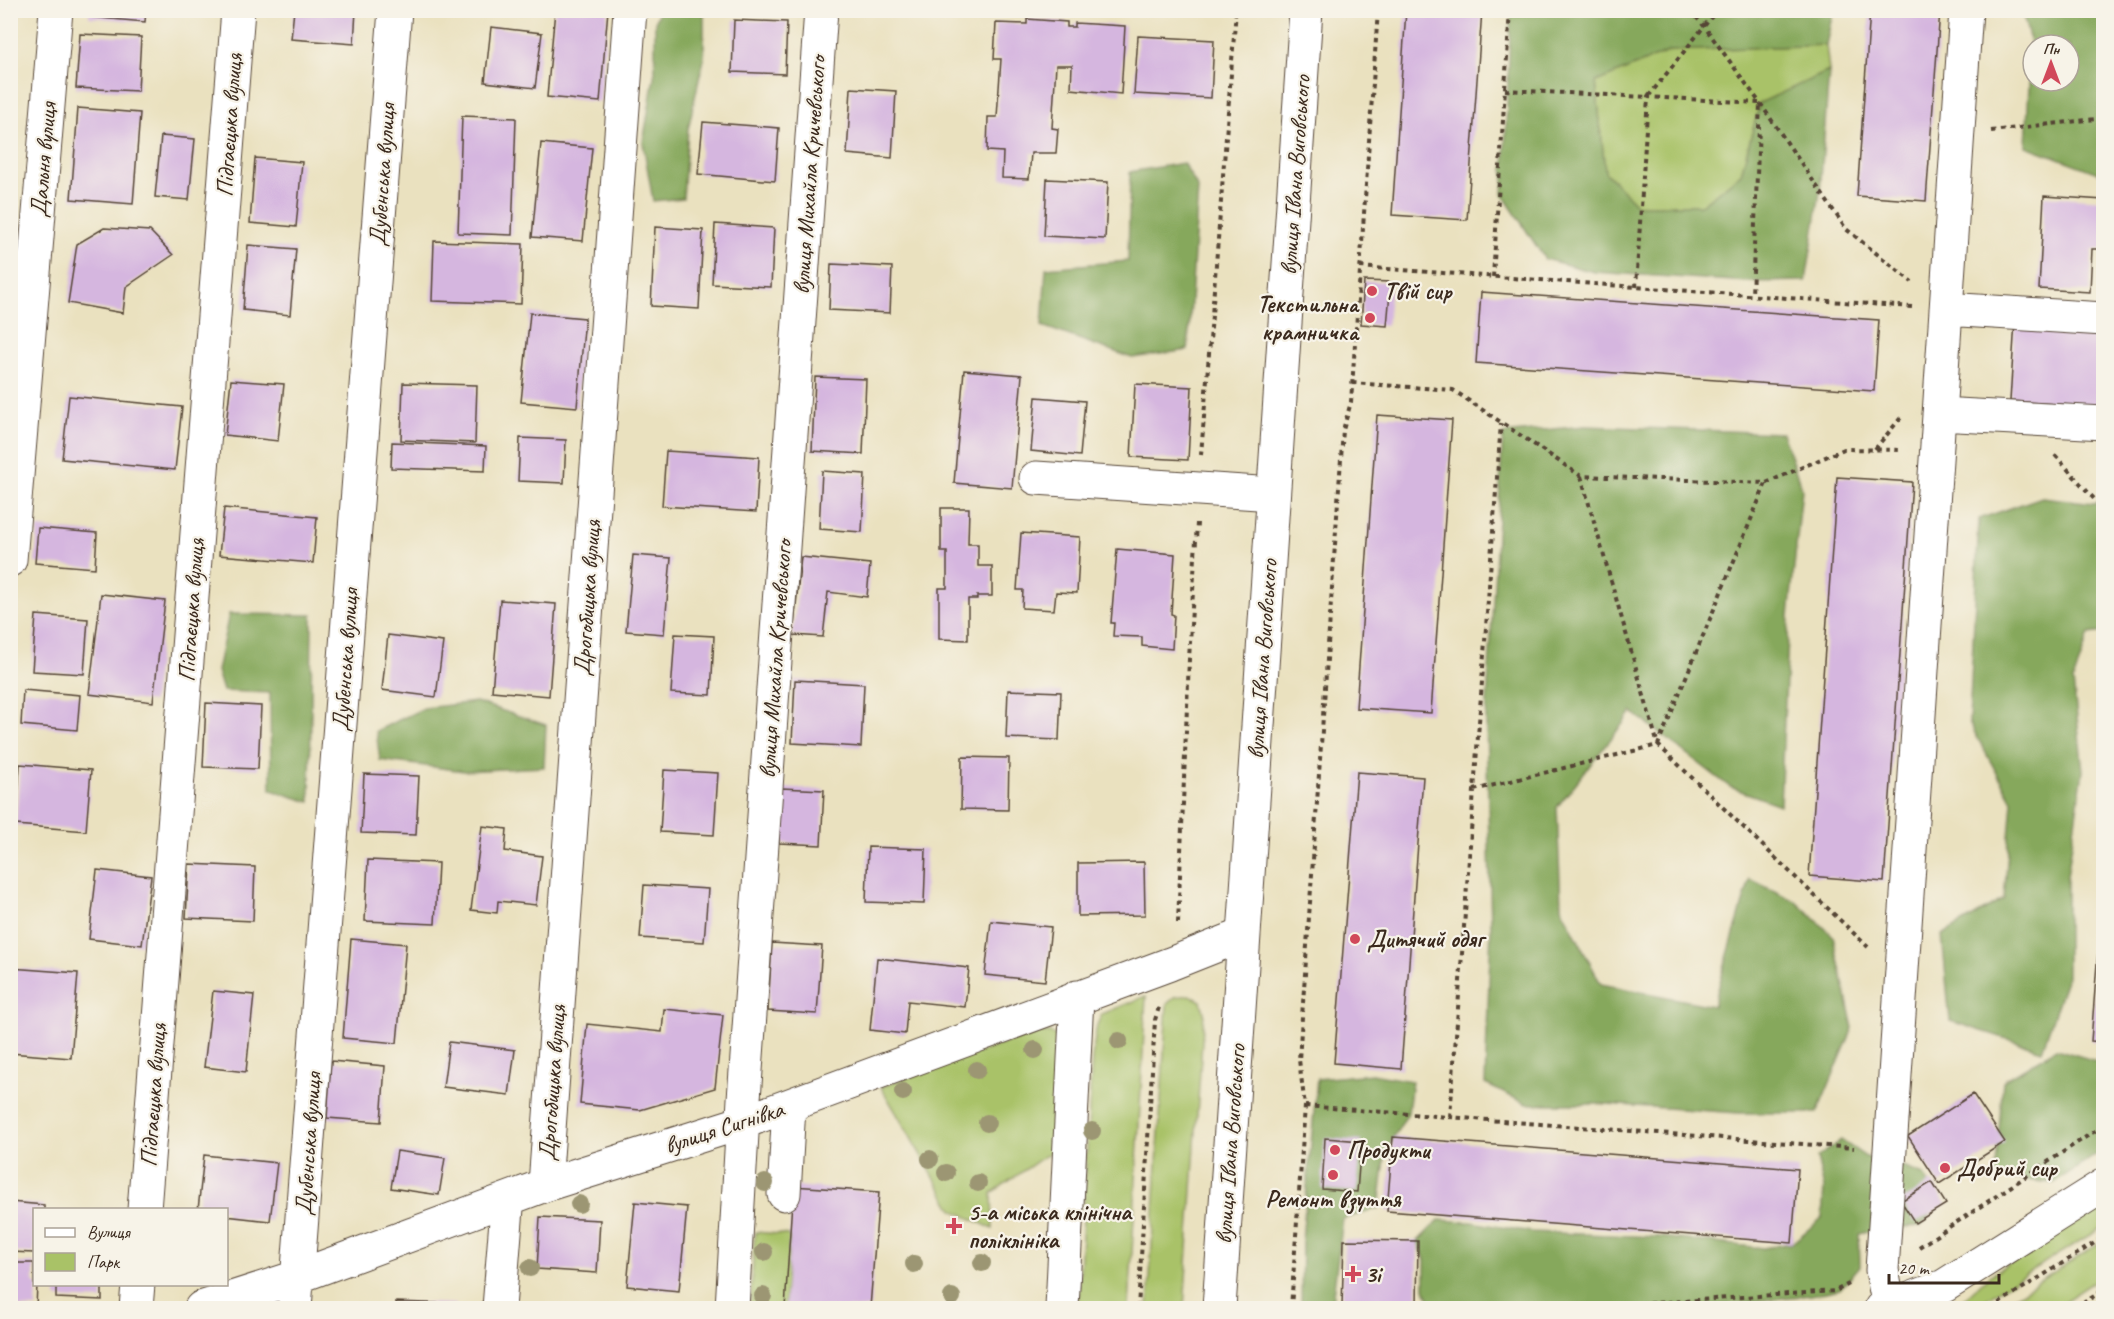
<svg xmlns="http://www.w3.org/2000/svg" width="2114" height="1319" font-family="Caveat,sans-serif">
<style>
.green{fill:#a9c267;stroke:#727642;stroke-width:1.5}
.forest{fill:#86a85c;stroke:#60693d;stroke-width:1.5;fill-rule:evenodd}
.building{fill:#d5b6df}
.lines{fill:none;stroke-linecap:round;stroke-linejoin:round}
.minor-casing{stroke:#554536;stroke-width:35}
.major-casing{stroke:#554536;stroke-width:35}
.path{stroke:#554536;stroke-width:4;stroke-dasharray:4.5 4.5;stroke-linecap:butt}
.minor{stroke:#fff;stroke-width:33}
.major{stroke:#fff;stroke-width:33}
.tree{fill:#9c9673}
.poi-dot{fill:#d1495b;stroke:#f7f3e8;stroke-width:2}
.labels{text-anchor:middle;stroke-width:4.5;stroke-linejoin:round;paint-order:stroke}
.street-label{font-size:24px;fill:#3b2a1e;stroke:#f7f3e8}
.poi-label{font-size:24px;font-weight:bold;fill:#3b2a1e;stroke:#f7f3e8;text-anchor:start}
</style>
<rect width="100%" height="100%" fill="#f7f3e8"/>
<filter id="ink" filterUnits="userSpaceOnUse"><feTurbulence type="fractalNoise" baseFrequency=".0167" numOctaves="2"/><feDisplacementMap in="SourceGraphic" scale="12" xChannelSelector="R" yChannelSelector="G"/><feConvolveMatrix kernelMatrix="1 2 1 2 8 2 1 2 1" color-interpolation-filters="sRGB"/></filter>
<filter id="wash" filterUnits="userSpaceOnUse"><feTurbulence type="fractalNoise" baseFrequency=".008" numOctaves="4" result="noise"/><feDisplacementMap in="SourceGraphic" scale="24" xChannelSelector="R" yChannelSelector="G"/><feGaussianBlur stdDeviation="1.35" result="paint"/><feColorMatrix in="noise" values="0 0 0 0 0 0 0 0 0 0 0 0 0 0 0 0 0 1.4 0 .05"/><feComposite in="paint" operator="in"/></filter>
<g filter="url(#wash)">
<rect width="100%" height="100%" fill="#eae1bf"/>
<path class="green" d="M1826,45L1829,71L1760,103L1741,174L1701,205H1637L1605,172L1596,82L1670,51Z
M1189,995L1201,1001L1204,1012L1184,1308H1148L1167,1004L1175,997Z
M1146,996L1129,1308H1078L1092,1058L1097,1025L1102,1014Z
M1034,1033H1050L1058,1036L1056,1148L992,1193L993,1229L953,1210L881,1087Z
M2103,1204V1227L1996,1292L1975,1308H1954L1989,1276Z
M755,1232L790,1235L785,1308H750Z
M2103,1241V1276L2063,1302L2058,1308H1997Z"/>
<path class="forest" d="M659,11H704V57L688,129L683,198L653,201L643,143L655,71V22Z
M1511,11H1833L1826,45L1670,51L1596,82L1605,172L1637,205H1701L1741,174L1760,103L1829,71L1820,192L1806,281L1750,282L1594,272L1545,259L1503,195Z
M2022,11H2103V175L2026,146L2031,45ZM2033,45H2069V81H2033Z
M1183,163L1198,188L1188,350L1132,358L1042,326L1046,268L1128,261L1130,172Z
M1585,426L1782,433L1802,489L1789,616L1780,805L1730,787L1632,712L1557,807L1561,907L1601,984L1713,1006L1750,879L1797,902L1833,936L1853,1028L1817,1113H1739L1606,1104H1527L1485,1084L1491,928L1486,720L1503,434Z
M2042,497L2103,504L2104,632L2089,634L2073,681L2083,771L2067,876V977L2042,1050L1950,1021L1942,935L2004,899L2012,801L1969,722L1979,519Z
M229,614L312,615L310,802L271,790L270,693L223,691L217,671Z
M476,702L546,725L544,767L464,771L380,760L376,731L424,708Z
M2056,1049L2103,1063V1150L2054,1183L1995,1177L2003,1081Z
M1372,1074L1412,1081L1408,1113L1386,1150L1379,1208L1343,1219L1332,1303L1301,1308L1302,1240L1317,1079Z
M1841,1140L1866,1157L1895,1164L1924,1175L1939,1202L1921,1226L1888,1228L1859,1234L1860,1266L1840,1289L1811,1295L1688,1308H1434L1425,1290V1260L1418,1241L1439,1220L1471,1222L1532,1232L1659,1237L1763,1248L1792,1243L1822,1218L1824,1188L1817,1158Z"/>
<g id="blocks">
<path class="building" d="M89,10H146L145,22L89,17Z
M294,10H356L354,44L291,39Z
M555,10H608L600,102L547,97Z
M1406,10H1482L1467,220L1392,215Z
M1870,10H1940L1926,201L1857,196Z
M1027,19L1067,22V27H1075V23L1125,26L1121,94L1071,89L1072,65H1056L1052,128L1058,129L1056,153H1031L1029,179L1002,178L1003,152L987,151L988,117H997L1001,59H994L996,23L1027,24Z
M734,20L787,22L785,74L732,72Z
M491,27L542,33L535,88L485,82Z
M80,34L141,37L138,91L76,88Z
M1138,36L1214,40L1211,98L1134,94Z
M10,84L14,85L12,114H10Z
M851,88L896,91L892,158L847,154Z
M78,108L140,113L133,204L71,199Z
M462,116L516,118L512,235L458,233Z
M703,122L779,128L775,181L698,174Z
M161,136L195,139L189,200L155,197Z
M541,143L592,148L583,241L532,237Z
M255,158L302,162L296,227L250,223Z
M1047,179L1108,182L1105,239L1044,236Z
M2044,196L2104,200V249H2092L2090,292L2039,289Z
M715,224L774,228L771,287L712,284Z
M655,227L703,230L699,309L651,306Z
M104,228L150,231L173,255L126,287L123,313L68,303L77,244Z
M434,241L523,244L521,304L432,301Z
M248,245L296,249L290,315L243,310Z
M831,264L892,267L890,313L829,310Z
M1364,281L1391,282L1387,326L1361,324Z
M1481,292L1879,320L1874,391L1476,363Z
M530,313L585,318L577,407L521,402Z
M2015,321L2104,326V407L2010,401Z
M964,370L1022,375L1012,488L954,483Z
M815,377L866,379L863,454L812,451Z
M231,380L284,384L278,441L225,435Z
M403,383L477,385L475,443L401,440Z
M1135,384L1192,387L1188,460L1131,457Z
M69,396L182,407L175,470L62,459Z
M1036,397L1085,401L1080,456L1031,451Z
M1377,415L1452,420L1431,713L1356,708Z
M520,438L566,440L564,483L518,481Z
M392,442L486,446L485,471L391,468Z
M666,451L759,457L756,512L662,506Z
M822,471L865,474L862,532L819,529Z
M1837,477L1912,482L1884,882L1809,876Z
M224,508L317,517L313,563L219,555Z
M941,508H969L968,544H978V566H992V596H977V599H968V640L939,639V588H947V552H941Z
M38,528L97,533L95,568L35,563Z
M1021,533L1080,537L1077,593L1056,592L1054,610L1022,608L1023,590H1017Z
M1117,549L1175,554L1171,614L1174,615L1172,649L1142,646V637L1113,636L1114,623H1111Z
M633,555L671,558L664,634L626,631Z
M801,557L870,564L867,597L828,592L823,637L793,635Z
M101,594L165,601L153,702L89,694Z
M500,600L556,604L549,696L492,691Z
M36,615L88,619L84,674L32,671Z
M675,634L714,636L711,695L671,693Z
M388,635L443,642L436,697L382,690Z
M795,680L864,684L861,747L792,743Z
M23,690L80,695L77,730L21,725Z
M1008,690L1061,692L1059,740L1006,738Z
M206,703L261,706L258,769L203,767Z
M962,757L1009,758L1008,810L961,809Z
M20,764L91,770L86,831L16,825Z
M664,770L718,773L714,835L660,832Z
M1357,772L1423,777L1401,1069L1334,1063Z
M364,774L419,776L416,835L361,833Z
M781,788L824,790L821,845L779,843Z
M482,826L507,829L505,851L542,856L536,905L498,901L497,913L471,910Z
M868,847L926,849L924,904L866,902Z
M368,860L438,863L435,924L365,921Z
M1144,862L1145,915L1078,916V863Z
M189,864L255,867L253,921L186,918Z
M97,870L151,876L142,945L89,939Z
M644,885L708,889L704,942L640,938Z
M2102,898H2104V1042L2091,1041Z
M991,921L1051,927L1045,981L985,975Z
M351,939L406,944L397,1043L343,1038Z
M772,943L822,946L817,1014L768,1011Z
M877,958L969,968L965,1007L908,1001L905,1034L870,1030Z
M10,968L78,973L71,1058L10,1053Z
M213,991L254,995L246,1072L204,1067Z
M664,1009L723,1015L715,1088L640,1110L580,1104L587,1024L662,1032Z
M449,1042L515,1050L509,1095L443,1087Z
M331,1061L385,1066L381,1122L327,1118Z
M1973,1094L2005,1142L1939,1184L1908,1136Z
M1393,1137L1798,1169L1792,1243L1387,1211Z
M1325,1138L1361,1141L1357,1192L1322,1189Z
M397,1151L445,1158L439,1195L391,1188Z
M204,1155L277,1163L270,1221L226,1216V1210H198Z
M1932,1182L1946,1204L1915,1223L1901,1201Z
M793,1186L879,1192L870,1308H785Z
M10,1202L44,1205V1210H34V1253L10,1252Z
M635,1202L687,1207L679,1291L627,1286Z
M540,1217L600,1220L597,1273L537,1269Z
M1344,1240L1418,1241L1417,1306H1342Z
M10,1263H34V1284H37L36,1308L10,1307Z
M56,1284H102V1300L56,1298Z
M396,1302L456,1304V1308H396Z"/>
</g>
</g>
<g filter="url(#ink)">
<use href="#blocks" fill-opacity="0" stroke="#554536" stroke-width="1.5"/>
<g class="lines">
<g class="minor-casing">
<path id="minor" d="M1946,309L2104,319
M1939,414L2104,423
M1036,478L1273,494
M10,560L56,10
M545,1185L630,10
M784,1194L789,1106
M144,1210L238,10
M136,1308L138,1284
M201,1308L297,1277L545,1185L744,1122L1170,964L1243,935
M295,1308L395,10
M499,1308L507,1208L505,1200
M732,1308L744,1099L821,10
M1062,1308L1077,997
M1881,1308L1889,1307L1944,1286L2104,1185
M1889,1308L1882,1270L1966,10"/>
</g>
<g class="major-casing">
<path id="major" d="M1219,1308L1306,10"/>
</g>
<path class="path" d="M1690,10L1704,26L1760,103L1846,229L1912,282
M1505,90L1648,97L1717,10
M1991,131L2104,118
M1360,267L1912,307
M1493,277L1510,10
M1636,287L1648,97L1760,103L1752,295
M1352,383L1453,390L1581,476L1766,483L1844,449L1903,450
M1875,449L1903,415
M1201,455L1236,10
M2055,455L2104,510
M1581,476L1658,745L1766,483
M1474,790L1658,745L1868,947
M1178,923L1189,659L1197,523
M1305,1106L1854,1148
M1450,1117L1501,423
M1919,1247L2104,1125
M1138,1308L1155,1020L1160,1004
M1291,1308L1305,1106L1299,1060L1343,430L1351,402L1378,10
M1577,1308L1835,1291L1849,1284
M1991,1308L2104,1237
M2075,1308L2104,1290"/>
<use href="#minor" class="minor"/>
<use href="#major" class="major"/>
</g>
<g class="tree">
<circle cx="1119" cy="1041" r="9"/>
<circle cx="1035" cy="1050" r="9"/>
<circle cx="977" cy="1070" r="9"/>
<circle cx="903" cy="1092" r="9"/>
<circle cx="987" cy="1123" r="9"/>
<circle cx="1092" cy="1131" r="9"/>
<circle cx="930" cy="1159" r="9"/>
<circle cx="946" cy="1173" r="9"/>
<circle cx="765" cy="1183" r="9"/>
<circle cx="978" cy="1183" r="9"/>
<circle cx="579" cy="1204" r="9"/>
<circle cx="764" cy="1252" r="9"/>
<circle cx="982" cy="1263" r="9"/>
<circle cx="914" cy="1264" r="9"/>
<circle cx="530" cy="1268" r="9"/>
<circle cx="763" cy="1296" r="9"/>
<circle cx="952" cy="1297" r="9"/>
</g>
</g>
<g class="poi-dot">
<circle cx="1372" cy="291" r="6"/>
<circle cx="1370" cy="318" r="6"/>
<circle cx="1355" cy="939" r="6"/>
<circle cx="1335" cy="1150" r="6"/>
<circle cx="1945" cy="1168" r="6"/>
<circle cx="1333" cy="1175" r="6"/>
<path d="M951 1217h6v6h6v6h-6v6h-6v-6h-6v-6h6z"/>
<path d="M1350 1265h6v6h6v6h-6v6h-6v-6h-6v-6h6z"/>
</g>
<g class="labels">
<g class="street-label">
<text transform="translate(229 125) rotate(-86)" y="8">Підгаєцька вулиця</text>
<text transform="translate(43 160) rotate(-85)" y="8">Дальня вулиця</text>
<text transform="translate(382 175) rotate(-86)" y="8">Дубенська вулиця</text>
<text transform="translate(809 175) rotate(-86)" y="8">вулиця Михайла Кричевського</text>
<text transform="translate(1295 175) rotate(-86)" y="8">вулиця Івана Виговського</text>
<text transform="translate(587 598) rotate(-86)" y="8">Дрогобицька вулиця</text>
<text transform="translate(191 610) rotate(-86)" y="8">Підгаєцька вулиця</text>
<text transform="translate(775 659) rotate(-86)" y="8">вулиця Михайла Кричевського</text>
<text transform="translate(1262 659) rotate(-86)" y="8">вулиця Івана Виговського</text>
<text transform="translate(345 660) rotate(-86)" y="8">Дубенська вулиця</text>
<text transform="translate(552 1083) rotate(-86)" y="8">Дрогобицька вулиця</text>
<text transform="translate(153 1095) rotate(-86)" y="8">Підгаєцька вулиця</text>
<text transform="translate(724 1127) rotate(-18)" y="8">вулиця Сигнівка</text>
<text transform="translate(308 1144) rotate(-86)" y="8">Дубенська вулиця</text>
<text transform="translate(1230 1144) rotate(-86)" y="8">вулиця Івана Виговського</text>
</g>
<g class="poi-label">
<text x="1384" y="299">Твій сир</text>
<text x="1358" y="312" text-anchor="end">Текстильна<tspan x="1358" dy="28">крамничка</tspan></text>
<text x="1367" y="947">Дитячий одяг</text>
<text x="1347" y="1158">Продукти</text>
<text x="1957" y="1176">Добрий сир</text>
<text x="1333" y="1207" text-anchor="middle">Ремонт взуття</text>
<text x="968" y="1220">5-а міська клінічна<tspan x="968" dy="28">поліклініка</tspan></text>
<text x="1365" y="1282">3і</text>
</g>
</g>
<rect width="2114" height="1319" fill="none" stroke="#f7f3e8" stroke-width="36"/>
<rect x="33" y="1208" width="195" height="78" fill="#f7f3e8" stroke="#aca397" stroke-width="1.5"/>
<rect x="45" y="1228" width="30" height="9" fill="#ffffff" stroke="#aca397" stroke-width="1.5"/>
<text x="87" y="1238" font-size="18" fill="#3b2a1e">Вулиця</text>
<rect x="45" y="1253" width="30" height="18" fill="#a9c267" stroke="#aca397" stroke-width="1.5"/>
<text x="87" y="1268" font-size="18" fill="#3b2a1e">Парк</text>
<g transform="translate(2051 63)"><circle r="28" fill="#f7f3e8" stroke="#aca397" stroke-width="1.5"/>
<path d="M0-4.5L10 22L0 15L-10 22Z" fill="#d1495b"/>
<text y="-9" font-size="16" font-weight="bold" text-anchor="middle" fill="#3b2a1e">Пн</text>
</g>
<path d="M1889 1274v9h110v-9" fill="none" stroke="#3b2a1e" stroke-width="3"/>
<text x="1898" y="1274" font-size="18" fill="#3b2a1e" stroke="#f7f3e8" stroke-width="4.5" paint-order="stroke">20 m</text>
</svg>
